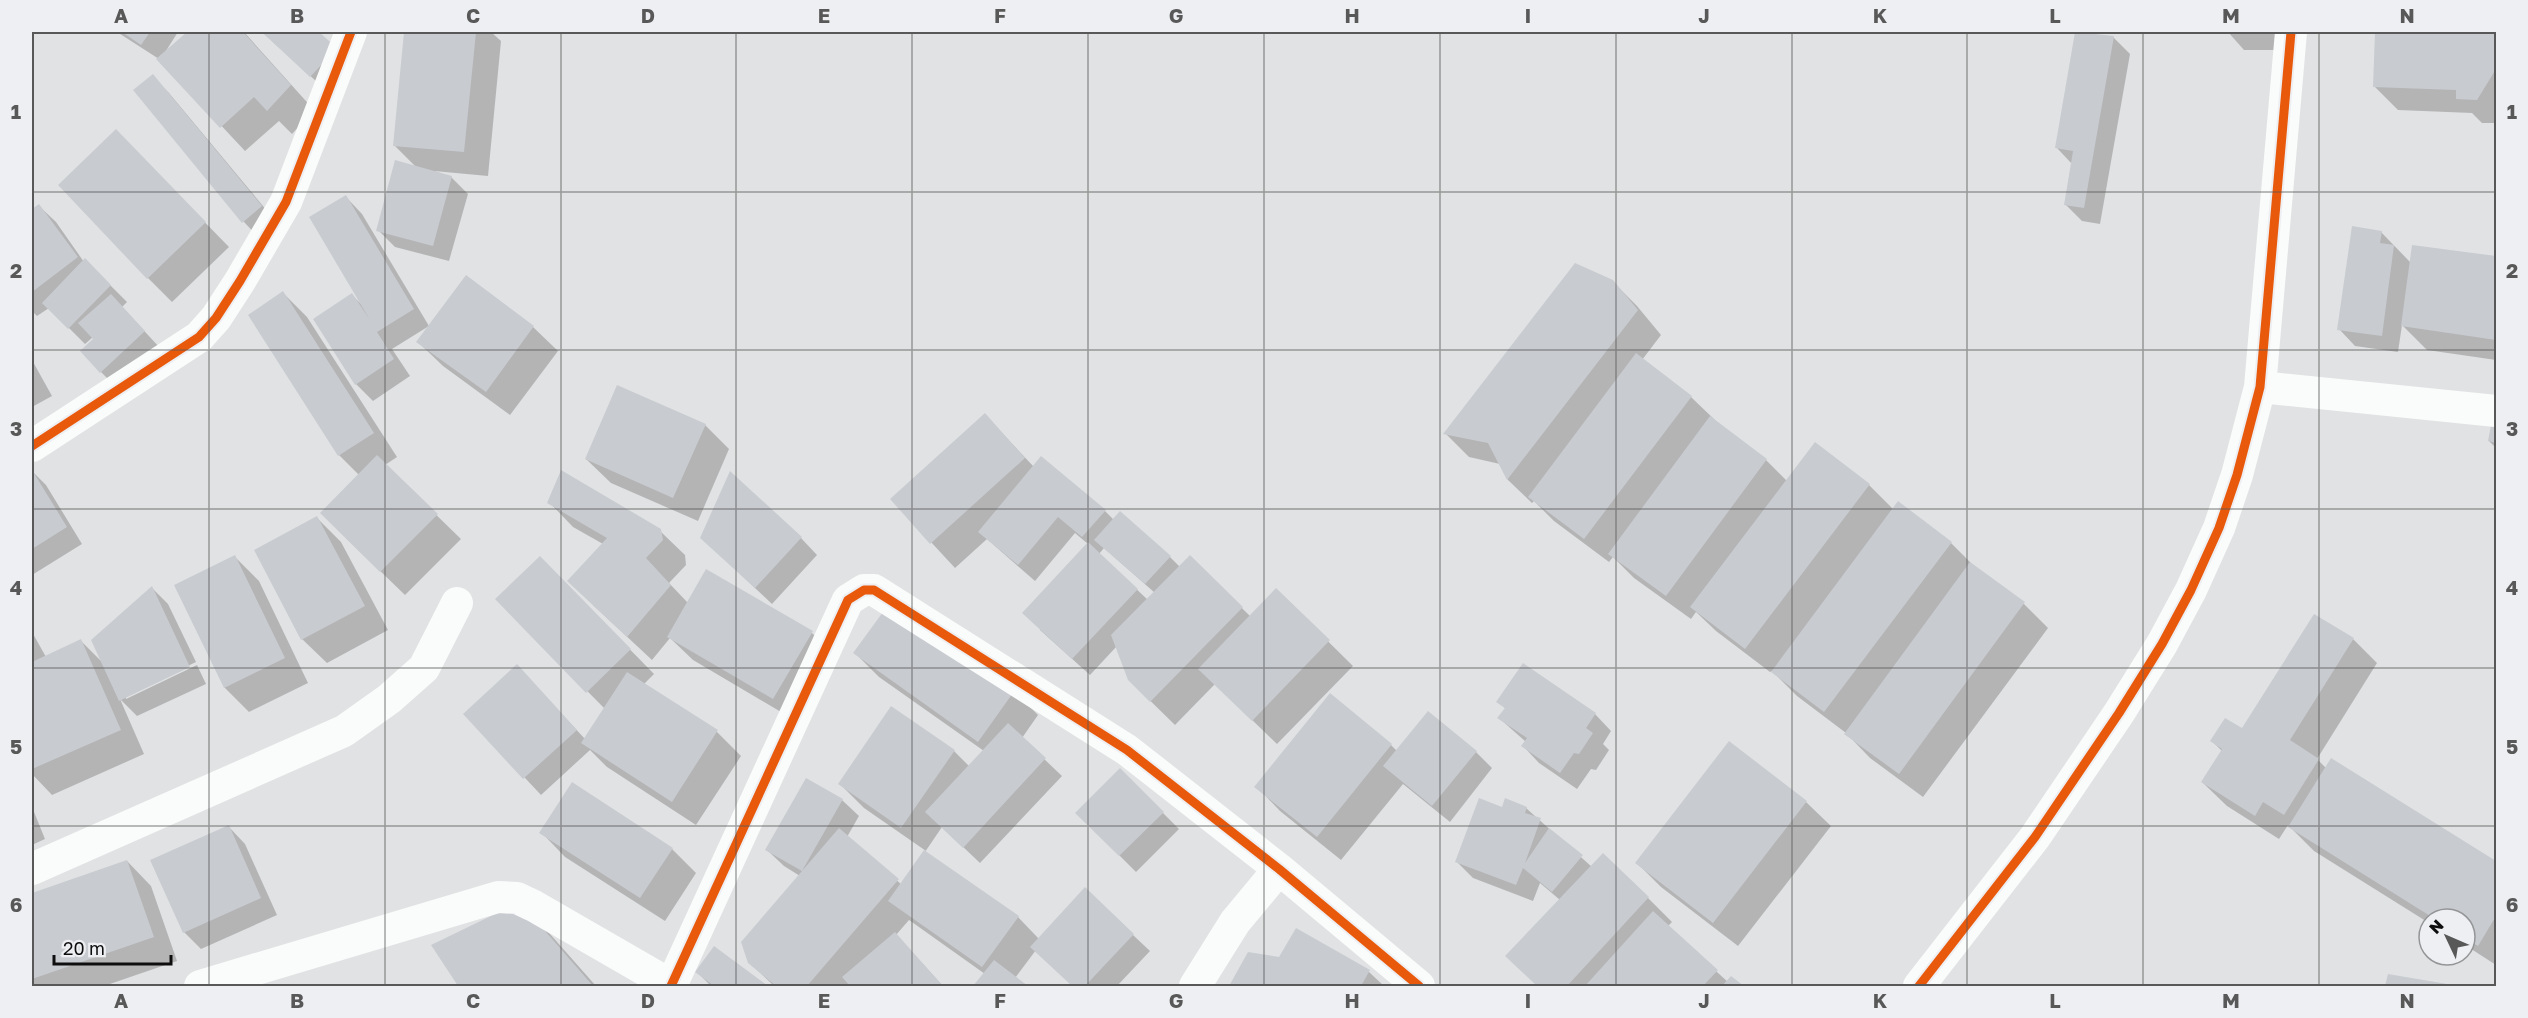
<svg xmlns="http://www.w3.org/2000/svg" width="2528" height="1018" font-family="'Golos Text',sans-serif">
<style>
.shadow{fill:#0003;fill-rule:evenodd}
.building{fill:#c8cbd0}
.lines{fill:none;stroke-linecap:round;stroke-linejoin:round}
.street{stroke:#fafbfb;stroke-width:32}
.cycleway-casing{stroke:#eeeff2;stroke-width:13}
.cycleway{stroke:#e8590c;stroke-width:9}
.grid{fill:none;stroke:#585859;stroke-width:1.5;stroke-opacity:0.55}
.neatline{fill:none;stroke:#585859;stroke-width:2}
.grid-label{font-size:20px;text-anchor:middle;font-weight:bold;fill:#585859}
</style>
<rect width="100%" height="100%" fill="#e1e2e3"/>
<path class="shadow" d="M117,32H178L164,54L189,32H244L314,110L292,134L279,121L245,151L159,59Z
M262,32H316L336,49L328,92Z
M405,32H491L501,41L488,176L434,171L451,177L468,194L449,261L395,247L378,230L417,168L394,145Z
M2076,32L2113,37L2130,54L2100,224L2082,221L2065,204L2072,164L2057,148Z
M2228,32H2275V50H2244Z
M2377,32H2496V123H2482L2472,113L2398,110L2374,86Z
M152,76L169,93L278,224L260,239L244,222L135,90Z
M140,156L229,247L172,302L148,278Z
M346,197L362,214L429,326L392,349L410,376L373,401L356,384L352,295L361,304Z
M39,206L56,222L84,262L85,260L127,302L122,307L161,349L117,388L101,372L93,337L85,344L49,308L37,316L32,311V211Z
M2381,232L2411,263L2414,246L2496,258V360L2427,350L2402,325L2398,352L2355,346L2339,329Z
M466,277L533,327L558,351L510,415L443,366L418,342Z
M1612,281L1637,306L1661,335L1642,360L1691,397L1716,421L1766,460L1787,481L1815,444L1869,485L1894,510L1951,543L1975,567L2024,604L2048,628L1923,797L1870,758L1846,733L1797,696L1772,671L1770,672L1716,631L1696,612L1691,619L1634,578L1613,557L1609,562L1554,521L1534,501L1532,503L1508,480L1500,464L1469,457L1445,433Z
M283,293L307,317L397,457L385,465L461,539L405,595L346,538L359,475L339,455Z
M32,360L52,396L32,407Z
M985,415L1034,467L1105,511L1114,520L1170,557L1180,567L1190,557L1251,617L1276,590L1353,666L1277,744L1215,684L1175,725L1129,680L1117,646L1090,675L1040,630L1088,544L1075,533L1035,581L987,539L955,568L892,500ZM1104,548L1155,593L1148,600L1099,554Z
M2496,422V448L2489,441Z
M705,425L729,449L698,521L611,483L586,459Z
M32,471L46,485L82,544L32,575Z
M549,502L660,531L685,555L686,565L669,583L688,603L812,633L836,657L798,722L693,660L670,638L652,660L593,605L603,544L573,527Z
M317,518L341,542L388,630L327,663L302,639Z
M801,538L817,555L772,604L719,554Z
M235,557L259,581L308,683L249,712L225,688L175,586Z
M564,582L654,674L644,684L717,732L741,756L696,825L607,767L590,750L541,795L465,714L533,683L585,739L605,709L497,600Z
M152,588L168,604L196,662L126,696V699L197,665L206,684L137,716L120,699L144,754L52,795L32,774V632L46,657L81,641L104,664Z
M2353,639L2377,663L2317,759L2326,768L2331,760L2496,863V965L2465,945V919H2429V923L2314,851L2288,825L2279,839L2227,806L2202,782L2222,751L2212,741L2242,730Z
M855,653L1014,691L1038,715L1022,738L1062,776L980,863L942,827L925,852L1018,917L1039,939L1133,935L1150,951L1117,986H1073L1036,950L1015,978L1026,986H975L985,974L909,920L896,935L943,986H774L750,963L800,876L784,866L767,850L842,800L859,816L847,837L902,885L926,851L864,808L840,784L954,751L970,767L984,751L879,677Z
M1498,702L1595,714L1611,731L1603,744L1609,750L1596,770L1591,769L1577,789L1539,763L1523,746L1526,742L1499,718L1506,709Z
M1729,743L1806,802L1831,826L1738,946L1661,887L1637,863Z
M1391,745L1397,751L1476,752L1492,768L1450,822L1403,784L1341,860L1280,811L1256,786Z
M1120,770L1179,829L1136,872L1077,813Z
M32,807L45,839L32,845Z
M1526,808L1592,867L1648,898L1672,922L1667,927L1728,982L1732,978L1742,986H1538L1507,956L1560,900L1540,883L1533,901L1473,878L1457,862L1502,809Z
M229,827L245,844L277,915L201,949L184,932Z
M541,832L672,849L696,873L665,921L565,857Z
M127,861L151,886L177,961L104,986H32V895Z
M520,904L550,934L596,986H460L433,946Z
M714,948L766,986H711L697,972Z
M1369,972L1384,986H1231Z
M2389,976L2446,986H2447H2387Z"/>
<path class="building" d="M122,32H150L141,45Z
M187,32H243L291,85L267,111L254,97L220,128L156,59Z
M266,32H319L337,48L310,77L264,34Z
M404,32H476L464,152L393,146Z
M2075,32L2114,36L2084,208L2064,205L2073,151L2055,148Z
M2375,32H2496V69L2477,100L2456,99V90L2373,87Z
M153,74L262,206L242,223L133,90Z
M116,129L206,222L147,279L58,185Z
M395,160L452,176L433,246L376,231Z
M346,195L414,309L377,332L394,359L355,385L313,319L352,293L370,320L309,217Z
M39,204L78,257L32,292V209Z
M2352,226L2382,231L2380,243L2394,245L2382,336L2337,330Z
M2412,245L2496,256V340L2401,326Z
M85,258L111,285L68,329L42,303Z
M1575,263L1613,280L1638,310L1507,480L1488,443L1443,434Z
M466,275L534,326L486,392L416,342Z
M283,291L374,433L338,456L248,315Z
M111,294L145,331L100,373L80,351L93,339L78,323Z
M1636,353L1692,396L1584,539L1528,497Z
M617,385L706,424L673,498L585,459Z
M985,413L1025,458L930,544L890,499Z
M1710,416L1767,459L1666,596L1608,554Z
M2492,420L2496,421V443L2488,441Z
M1815,442L1870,484L1745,649L1690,607Z
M377,455L438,514L380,572L320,513Z
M1041,456L1106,510L1082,537L1058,517L1018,565L978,532Z
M32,470L67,527L32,549Z
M561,470L661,529L663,540L646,558L671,585L627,637L567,581L607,538L547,503Z
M730,471L802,537L755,588L700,538Z
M1898,501L1952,542L1824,712L1771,672Z
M1120,511L1171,556L1145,584L1094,540Z
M317,516L365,606L301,640L254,550Z
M1088,542L1138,589L1072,659L1022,613Z
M235,555L285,658L224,688L174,585Z
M1190,555L1243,607L1150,702L1128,680L1111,635Z
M540,556L631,649L586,693L495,599Z
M1970,562L2025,602L1899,774L1844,734Z
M706,569L813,631L773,699L667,637Z
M152,586L190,667L119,701L91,640Z
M1276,588L1330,640L1252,721L1198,669Z
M891,601L1015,690L978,742L853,653Z
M2314,614L2354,638L2290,740L2319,759L2284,815L2263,802L2255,816L2201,782L2222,749L2210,741L2225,718L2242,728Z
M81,639L121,730L32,769V662Z
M1523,663L1596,713L1586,728L1593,733L1579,754L1574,753L1560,773L1521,746L1527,738L1497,718L1505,708L1496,702Z
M517,664L577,730L523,779L463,714Z
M627,672L718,730L672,802L581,743Z
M1330,693L1392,744L1317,837L1254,787Z
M891,706L955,750L901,828L838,784Z
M1428,711L1477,751L1432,806L1383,766Z
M1008,723L1046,758L963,848L925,812Z
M1729,741L1807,801L1713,923L1635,863Z
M2331,758L2496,861V916L2478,946L2465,938V919H2435L2288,827Z
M1120,768L1164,812L1119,856L1075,813Z
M806,778L843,799L802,871L765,850Z
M572,782L673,848L640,898L539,833Z
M1479,798L1502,807L1505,798L1527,807L1525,813L1541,818L1525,863L1549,828L1583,855L1552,892L1523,868L1516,885L1455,862Z
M229,825L261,898L183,933L150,860Z
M839,828L899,879L807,986H776L748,963L741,942Z
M924,850L1019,916L982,967L888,901Z
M1603,853L1649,897L1567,986H1537L1505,956Z
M127,860L154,937L32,979V893Z
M1085,887L1134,934L1085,986H1072L1030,947Z
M520,902L593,986H458L431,945Z
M1653,911L1718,970L1703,986H1585Z
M1296,928L1370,970L1361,986H1229L1248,952L1279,957Z
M895,932L943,986H850L842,977Z
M714,946L768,986H714L695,972Z
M994,960L1028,986H973Z
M2388,974L2447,984V986H2385Z
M1731,976L1744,986H1722Z"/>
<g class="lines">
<path class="street" d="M2260,387L2496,411
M32,446L199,337L216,318L240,281L286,202L351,32
M32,869L344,731L389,699L424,668L457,603
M200,986L498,897L517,898L534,906L671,985
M671,986L848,600L864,590H874L1127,750L1279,869L1419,986
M1195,986L1235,922L1279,869
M1919,986L2035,837L2119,713L2162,644L2191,590L2219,528L2237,475L2260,387L2291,32"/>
<g class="cycleway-casing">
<path id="cycleway" d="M32,446L199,337L216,318L240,281L286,202L351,32
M671,986L848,600L864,590H874L1127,750L1279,869L1419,986
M1919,986L2035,837L2119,713L2162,644L2191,590L2219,528L2237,475L2260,387L2291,32"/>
</g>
<use href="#cycleway" class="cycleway"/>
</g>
<path class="grid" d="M209,32V986M385,32V986M561,32V986M736,32V986M912,32V986M1088,32V986M1264,32V986M1440,32V986M1616,32V986M1792,32V986M1967,32V986M2143,32V986M2319,32V986M32,192H2496M32,350H2496M32,509H2496M32,668H2496M32,826H2496"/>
<rect width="2528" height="1018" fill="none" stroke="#eeeff2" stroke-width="66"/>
<g transform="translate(2447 937) rotate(314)"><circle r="28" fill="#eeeff2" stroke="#949597" stroke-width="1.5"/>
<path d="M0-4.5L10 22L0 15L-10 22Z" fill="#585859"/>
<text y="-9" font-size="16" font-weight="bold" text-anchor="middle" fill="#0e0e0f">N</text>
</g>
<path d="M54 955v9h117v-9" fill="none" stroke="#0e0e0f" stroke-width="3"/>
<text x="63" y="955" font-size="18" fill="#0e0e0f" stroke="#eeeff2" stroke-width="4.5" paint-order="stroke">20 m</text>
<rect x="33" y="33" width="2462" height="952" class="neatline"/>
<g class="grid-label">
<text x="121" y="23">A</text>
<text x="297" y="23">B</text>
<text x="473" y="23">C</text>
<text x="648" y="23">D</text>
<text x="824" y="23">E</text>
<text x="1000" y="23">F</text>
<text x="1176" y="23">G</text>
<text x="1352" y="23">H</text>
<text x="1528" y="23">I</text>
<text x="1704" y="23">J</text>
<text x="1880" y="23">K</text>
<text x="2055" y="23">L</text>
<text x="2231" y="23">M</text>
<text x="2407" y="23">N</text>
<text x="16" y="119">1</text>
<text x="2512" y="119">1</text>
<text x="16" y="278">2</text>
<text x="2512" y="278">2</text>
<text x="16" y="436">3</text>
<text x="2512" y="436">3</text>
<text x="16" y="595">4</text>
<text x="2512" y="595">4</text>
<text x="16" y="754">5</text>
<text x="2512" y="754">5</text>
<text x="16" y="912">6</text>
<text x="2512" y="912">6</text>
<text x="121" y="1008">A</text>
<text x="297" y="1008">B</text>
<text x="473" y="1008">C</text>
<text x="648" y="1008">D</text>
<text x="824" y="1008">E</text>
<text x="1000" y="1008">F</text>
<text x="1176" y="1008">G</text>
<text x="1352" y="1008">H</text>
<text x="1528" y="1008">I</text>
<text x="1704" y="1008">J</text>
<text x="1880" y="1008">K</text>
<text x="2055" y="1008">L</text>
<text x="2231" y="1008">M</text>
<text x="2407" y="1008">N</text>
</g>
</svg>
